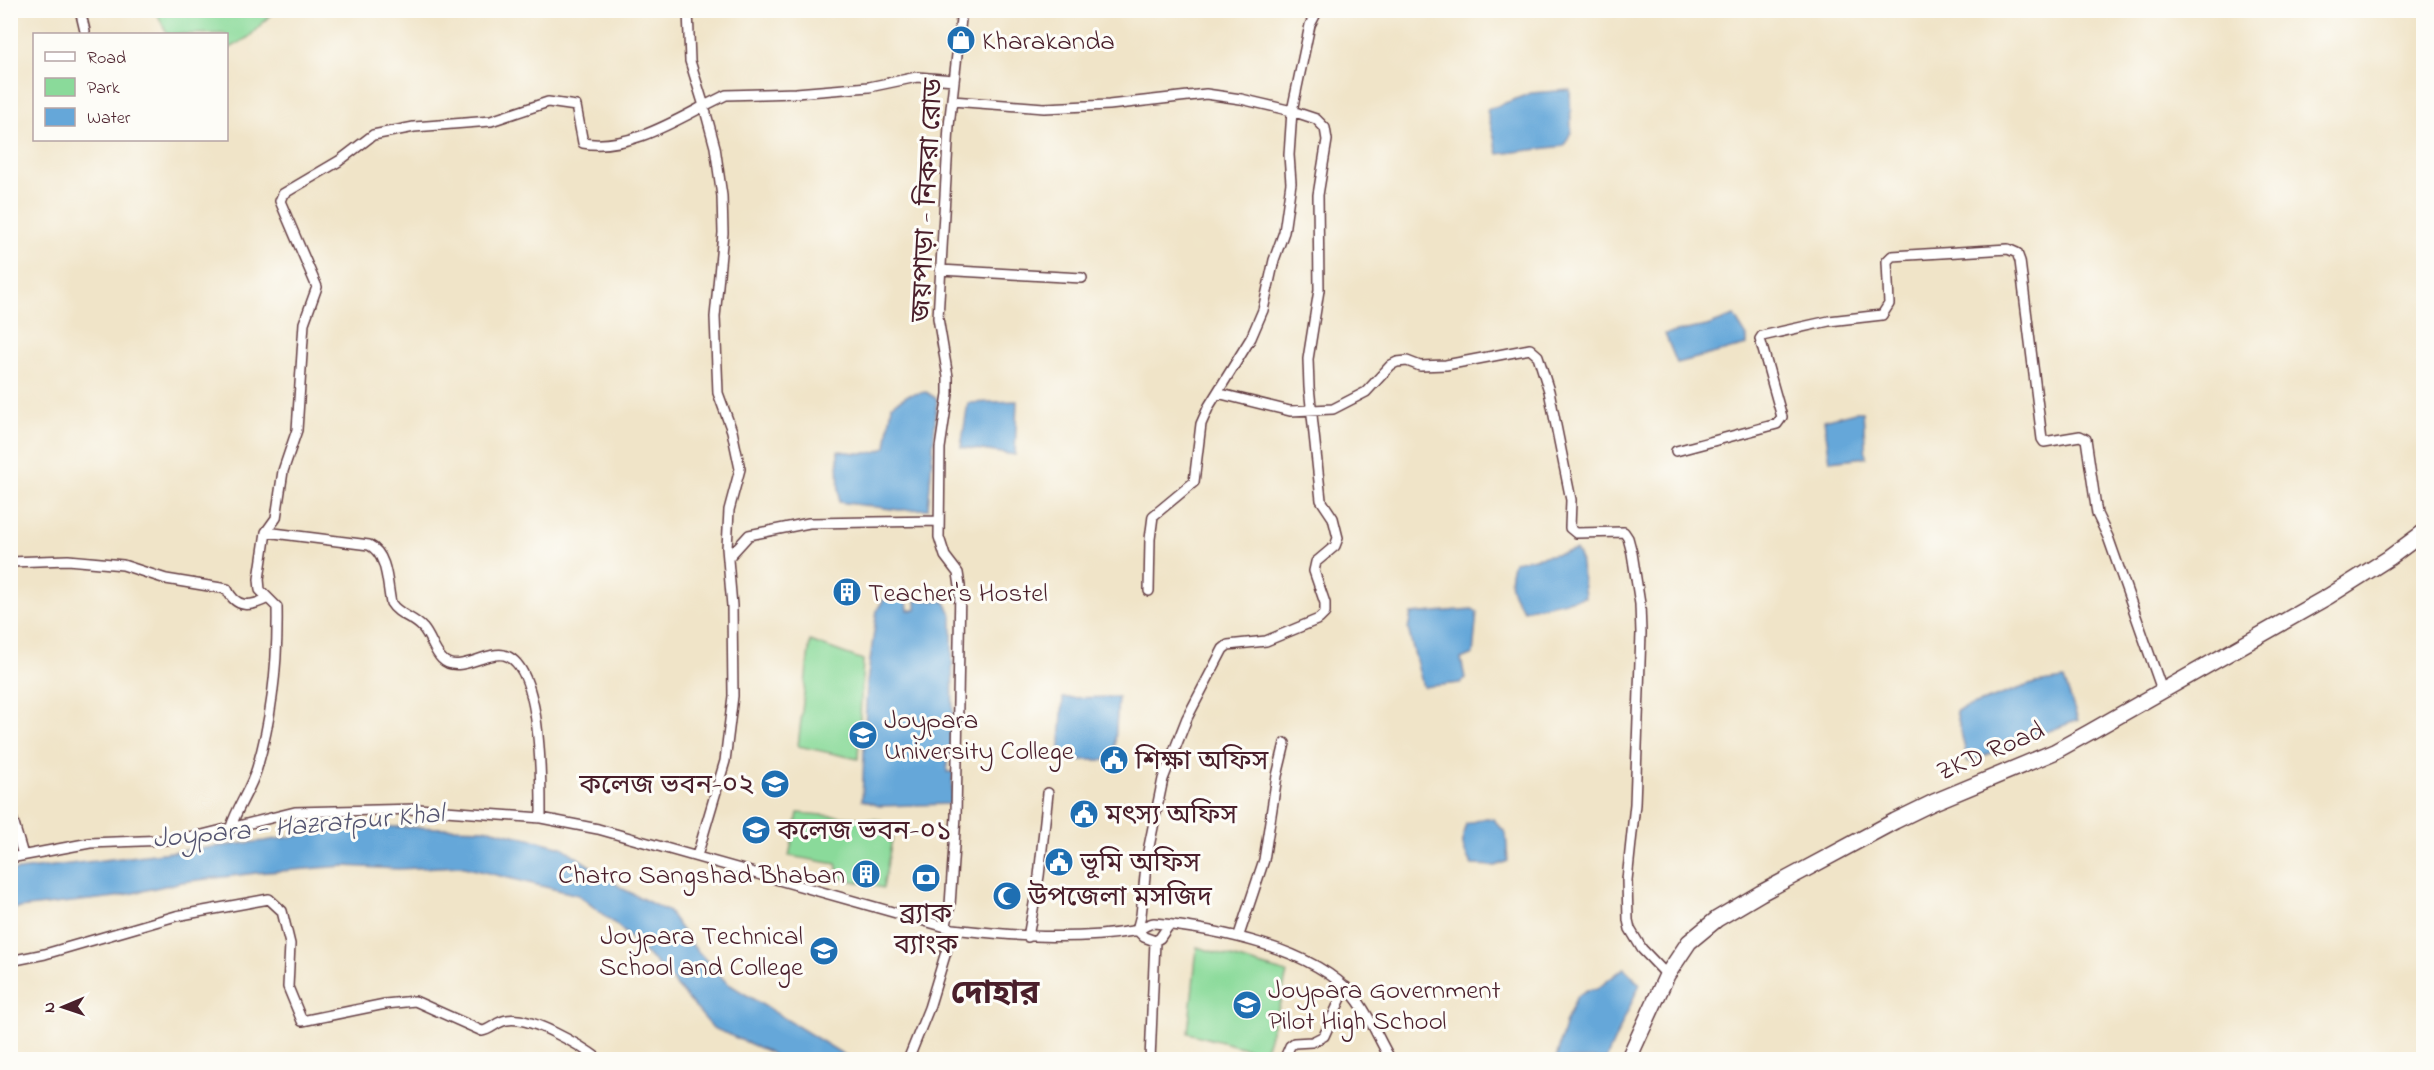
<svg xmlns="http://www.w3.org/2000/svg" width="2434" height="1070" font-family="'Indie Flower','Noto Sans Bengali',sans-serif">
<style>
.green{fill:#8ada9a;stroke:#6a7c62;stroke-width:1.5}
.water{fill:#65a7d9;stroke:#586382;stroke-width:1.5}
.lines{fill:none;stroke-linecap:round;stroke-linejoin:round}
.minor-casing{stroke:#633d43;stroke-width:12}
.primary-casing{stroke:#633d43;stroke-width:18}
.minor{stroke:#fff;stroke-width:9}
.primary{stroke:#fff;stroke-width:15}
.labels{text-anchor:middle;stroke-width:6;stroke-linejoin:round;paint-order:stroke}
.poi-label{font-size:27px;fill:#4a1f2b;stroke:#fdfcf7;text-anchor:start}
.street-label{font-size:27px;fill:#4a1f2b;stroke:#fdfcf7}
.water-label{font-size:28px;font-style:italic;fill:#555571;stroke:#fdfcf7}
.district-label{font-size:33px;font-weight:bold;fill:#4a1f2b;stroke:#fdfcf7}
</style>
<rect width="100%" height="100%" fill="#fdfcf7"/>
<filter id="ink" filterUnits="userSpaceOnUse"><feTurbulence type="fractalNoise" baseFrequency=".0167" numOctaves="2"/><feDisplacementMap in="SourceGraphic" scale="12" xChannelSelector="R" yChannelSelector="G"/><feConvolveMatrix kernelMatrix="1 2 1 2 8 2 1 2 1" color-interpolation-filters="sRGB"/></filter>
<filter id="wash" filterUnits="userSpaceOnUse"><feTurbulence type="fractalNoise" baseFrequency=".008" numOctaves="4" result="noise"/><feDisplacementMap in="SourceGraphic" scale="24" xChannelSelector="R" yChannelSelector="G"/><feGaussianBlur stdDeviation="1.35" result="paint"/><feColorMatrix in="noise" values="0 0 0 0 0 0 0 0 0 0 0 0 0 0 0 0 0 1.4 0 .05"/><feComposite in="paint" operator="in"/></filter>
<g filter="url(#wash)">
<rect width="100%" height="100%" fill="#f0e4c8"/>
<path class="green" d="M156,11H274L249,37L227,50L226,34H167Z
M810,641L863,660L858,759L798,746Z
M798,813L881,820L893,834L883,888L840,878L836,864L789,856Z
M1197,947L1287,973L1280,1003L1264,1053L1188,1033Z"/>
<path class="water" d="M1570,90L1571,132L1564,146L1498,154L1487,110L1531,93Z
M1734,316L1747,337V345L1677,363L1665,334L1707,326Z
M926,392L937,399L928,509L899,510L839,502L838,451C853,452 873,457 886,447L892,405L908,395Z
M1017,401L1015,455L961,447L968,403Z
M1855,412H1863L1866,457L1830,461L1824,420Z
M1576,550L1580,557L1585,597L1524,610C1510,595 1507,582 1514,562Z
M884,599L907,600L908,610H916V600L944,601L952,615L953,756L947,757V772H953L951,804L879,806L862,800L867,683L877,610Z
M1472,609L1477,612L1473,654L1461,659L1465,678L1460,683L1423,687L1408,629L1411,614Z
M2064,679L2078,720L1968,762L1956,711L2035,683Z
M1118,697L1114,760H1059L1063,698Z
M1486,818L1493,819L1506,833L1508,861L1496,866L1472,865C1462,850 1460,841 1466,824Z
M360,826L489,829L562,847L625,890L669,912L693,946L727,983L851,1059H779L769,1052L713,1028L663,970L619,927L578,895L460,866L398,869L344,866L256,873L182,882L116,897L11,909V871L264,841Z
M1624,968L1640,984L1606,1059H1556L1566,1021L1577,996L1587,990L1597,989Z"/>
</g>
<g filter="url(#ink)">
<g class="lines">
<g class="minor-casing">
<path id="minor" d="M80,10L85,31
M952,101L1044,108L1109,105L1206,94L1241,99L1292,111L1316,119L1325,128L1327,140L1318,195L1319,290L1308,359L1309,387L1321,500L1333,518L1338,538L1335,546L1316,562L1314,571L1325,603V613L1319,619L1266,641L1228,645L1223,649L1187,718L1163,779L1147,856L1141,915L1137,930L1144,937L1155,941L1160,938L1169,925
M940,270L1082,278
M1217,393L1290,411L1333,409L1366,392L1391,365L1397,362L1407,361L1420,366L1446,365L1530,349L1538,356L1549,391L1571,500L1570,528L1576,533L1624,532L1628,538L1632,553L1640,604L1641,633L1635,804L1627,880L1628,920L1630,929L1642,949L1667,975
M1676,451L1777,424L1782,417L1760,339L1762,336L1829,321L1882,315L1889,304L1887,261L1892,256L2008,249L2017,253L2020,261L2042,439L2044,442L2080,436L2086,439L2097,514L2108,537L2162,690
M266,532L369,545C388,554 387,585 391,603C398,615 414,617 423,628C431,637 433,650 442,659C457,675 486,651 504,655C543,665 541,784 541,818
M728,558L749,535L809,523L939,521
M10,562L68,560L123,565L166,579L227,589C236,609 251,607 268,598
M1149,591L1150,539L1153,516L1194,482L1201,424L1209,406L1251,338L1263,310L1274,260L1284,232L1291,183L1289,155L1292,111L1310,25L1318,10
M10,770L11,814L23,855
M231,827C237,807 251,789 257,768C272,717 278,660 277,607L260,590L259,579L266,532L276,518L283,471L297,430L304,323L317,287L280,201L283,194L339,161L373,135L414,127L491,121L548,102L576,106L583,143C625,150 668,125 704,106L690,61L688,10
M697,856L725,761L733,696L732,606L727,548L729,510L740,469L732,431L718,393L715,317L723,233L722,196L715,147L704,106L726,95L796,93L869,87L917,77L954,80
M10,858L90,843L166,840L202,835L295,812L418,809L541,818L598,829L953,929
M946,925L950,905L956,816L960,586L958,573L945,556L939,537L940,448L948,394V377L938,318L949,126L962,10
M1239,935L1264,860L1277,776L1285,743
M1028,937L1039,876L1048,793
M10,961L45,954L176,916L269,899L282,911L290,944L288,987L302,1021L385,1004L415,1001L482,1031C491,1030 497,1021 507,1020C531,1016 580,1045 600,1060
M908,1060L929,1008L953,929C1014,936 1072,941 1133,931C1141,930 1146,924 1154,923C1215,929 1312,947 1354,996C1370,1015 1378,1039 1391,1060
M1150,1060L1155,941
M1284,1060L1290,1046L1294,1043L1312,1042L1324,1036L1346,987"/>
</g>
<g class="primary-casing">
<path id="primary" d="M1628,1060L1667,975L1689,942L1717,919L1761,893L1895,821L1934,802L2054,752L2090,732L2329,596L2389,558L2424,532"/>
</g>
<use href="#minor" class="minor"/>
<use href="#primary" class="primary"/>
</g>
</g>
<defs>
<g id="shop-disc" transform="scale(1.5)"><circle r="9.5" fill="#1f6fb2" stroke="#fdfcf7"/><path d="M-5-2.5h2.3a2.7 3.5 0 0 1 5.4 0H5L5.5 6h-11ZM-1.5-2.5h3a1.5 2.3 0 0 0-3 0Z" fill="#fff"/></g>
<g id="building-disc" transform="scale(1.5)"><circle r="9.5" fill="#1f6fb2" stroke="#fdfcf7"/><path d="M-4-6H4V6H1V3H-1V6H-4ZM-2.5-4.3h1.7v1.8h-1.7ZM.8-4.3h1.7v1.8H.8ZM-2.5-1h1.7V.8h-1.7ZM.8-1h1.7V.8H.8Z" fill="#fff"/></g>
<g id="university-disc" transform="scale(1.5)"><circle r="9.5" fill="#1f6fb2" stroke="#fdfcf7"/><path d="M0-5L7-2L0 1L-7-2ZM-4 1L0 2.5L4 1V4Q0 6-4 4Z" fill="#fff"/></g>
<g id="civic-disc" transform="scale(1.5)"><circle r="9.5" fill="#1f6fb2" stroke="#fdfcf7"/><path d="M-.6-6.5H3V-4.5H.6V-3L4-1V1h2V6H-6V1h2V-1L-.6-3ZM-1.2 2.5V6h2.4V2.5Z" fill="#fff"/></g>
<g id="bank-disc" transform="scale(1.5)"><circle r="9.5" fill="#1f6fb2" stroke="#fdfcf7"/><path d="M-6-4H6V4H-6ZM0-2.3a2.3 2.3 0 1 0 0 4.6a2.3 2.3 0 1 0 0-4.6Z" fill="#fff"/></g>
<g id="mosque-disc" transform="scale(1.5)"><circle r="9.5" fill="#1f6fb2" stroke="#fdfcf7"/><path d="M3.5-4.9A6 6 0 1 0 3.5 4.9A5 5 0 1 1 3.5-4.9Z" fill="#fff"/></g>
<g id="school-disc" transform="scale(1.5)"><circle r="9.5" fill="#1f6fb2" stroke="#fdfcf7"/><path d="M0-5L7-2L0 1L-7-2ZM-4 1L0 2.5L4 1V4Q0 6-4 4Z" fill="#fff"/></g>
</defs>
<g fill-rule="evenodd">
<use href="#shop-disc" x="961" y="40"/>
<use href="#building-disc" x="847" y="592"/>
<use href="#university-disc" x="863" y="735"/>
<use href="#civic-disc" x="1114" y="760"/>
<use href="#university-disc" x="775" y="784"/>
<use href="#civic-disc" x="1084" y="814"/>
<use href="#university-disc" x="756" y="830"/>
<use href="#civic-disc" x="1059" y="862"/>
<use href="#building-disc" x="866" y="874"/>
<use href="#bank-disc" x="926" y="878"/>
<use href="#mosque-disc" x="1007" y="896"/>
<use href="#university-disc" x="824" y="951"/>
<use href="#school-disc" x="1247" y="1005"/>
</g>
<g class="labels">
<g class="poi-label">
<text x="982" y="49">Kharakanda</text>
<text x="868" y="601">Teacher's Hostel</text>
<text x="884" y="728">Joypara<tspan x="884" dy="31">University College</tspan></text>
<text x="1135" y="769">শিক্ষা অফিস</text>
<text x="754" y="793" text-anchor="end">কলেজ ভবন-০২</text>
<text x="1105" y="823">মৎস্য অফিস</text>
<text x="777" y="839">কলেজ ভবন-০১</text>
<text x="1080" y="871">ভূমি অফিস</text>
<text x="845" y="883" text-anchor="end">Chatro Sangshad Bhaban</text>
<text x="1028" y="905">উপজেলা মসজিদ</text>
<text x="926" y="922" text-anchor="middle">ব্র্যাক<tspan x="926" dy="31">ব্যাংক</tspan></text>
<text x="803" y="944" text-anchor="end">Joypara Technical<tspan x="803" dy="31">School and College</tspan></text>
<text x="1268" y="998">Joypara Government<tspan x="1268" dy="31">Pilot High School</tspan></text>
</g>
<g class="street-label">
<text transform="translate(926 200) rotate(-87)" y="9">জয়পাড়া - নিকরা রোড</text>
<text transform="translate(1990 750) rotate(-23)" y="9">ZKD Road</text>
</g>
<g class="water-label">
<text transform="translate(298 824) rotate(-5)" y="10">Joypara - Hazratpur Khal</text>
</g>
<g class="district-label">
<text x="995" y="1003">দোহার</text>
</g>
</g>
<rect width="2434" height="1070" fill="none" stroke="#fdfcf7" stroke-width="36"/>
<rect x="33" y="33" width="195" height="108" fill="#fdfcf7" stroke="#b5a4a5" stroke-width="1.5"/>
<rect x="45" y="52" width="30" height="9" fill="#ffffff" stroke="#b5a4a5" stroke-width="1.5"/>
<text x="87" y="63" font-size="18" fill="#4a1f2b">Road</text>
<rect x="45" y="78" width="30" height="18" fill="#8ada9a" stroke="#b5a4a5" stroke-width="1.5"/>
<text x="87" y="93" font-size="18" fill="#4a1f2b">Park</text>
<rect x="45" y="108" width="30" height="18" fill="#65a7d9" stroke="#b5a4a5" stroke-width="1.5"/>
<text x="87" y="123" font-size="18" fill="#4a1f2b">Water</text>
<g transform="translate(63 1007) rotate(268)" stroke="#fdfcf7" stroke-width="4.5" paint-order="stroke">
<path d="M0-4.5L10 22L0 15L-10 22Z" fill="#4a1f2b"/>
<text y="-9" font-size="16" font-weight="bold" text-anchor="middle" fill="#4a1f2b">N</text>
</g>
</svg>
